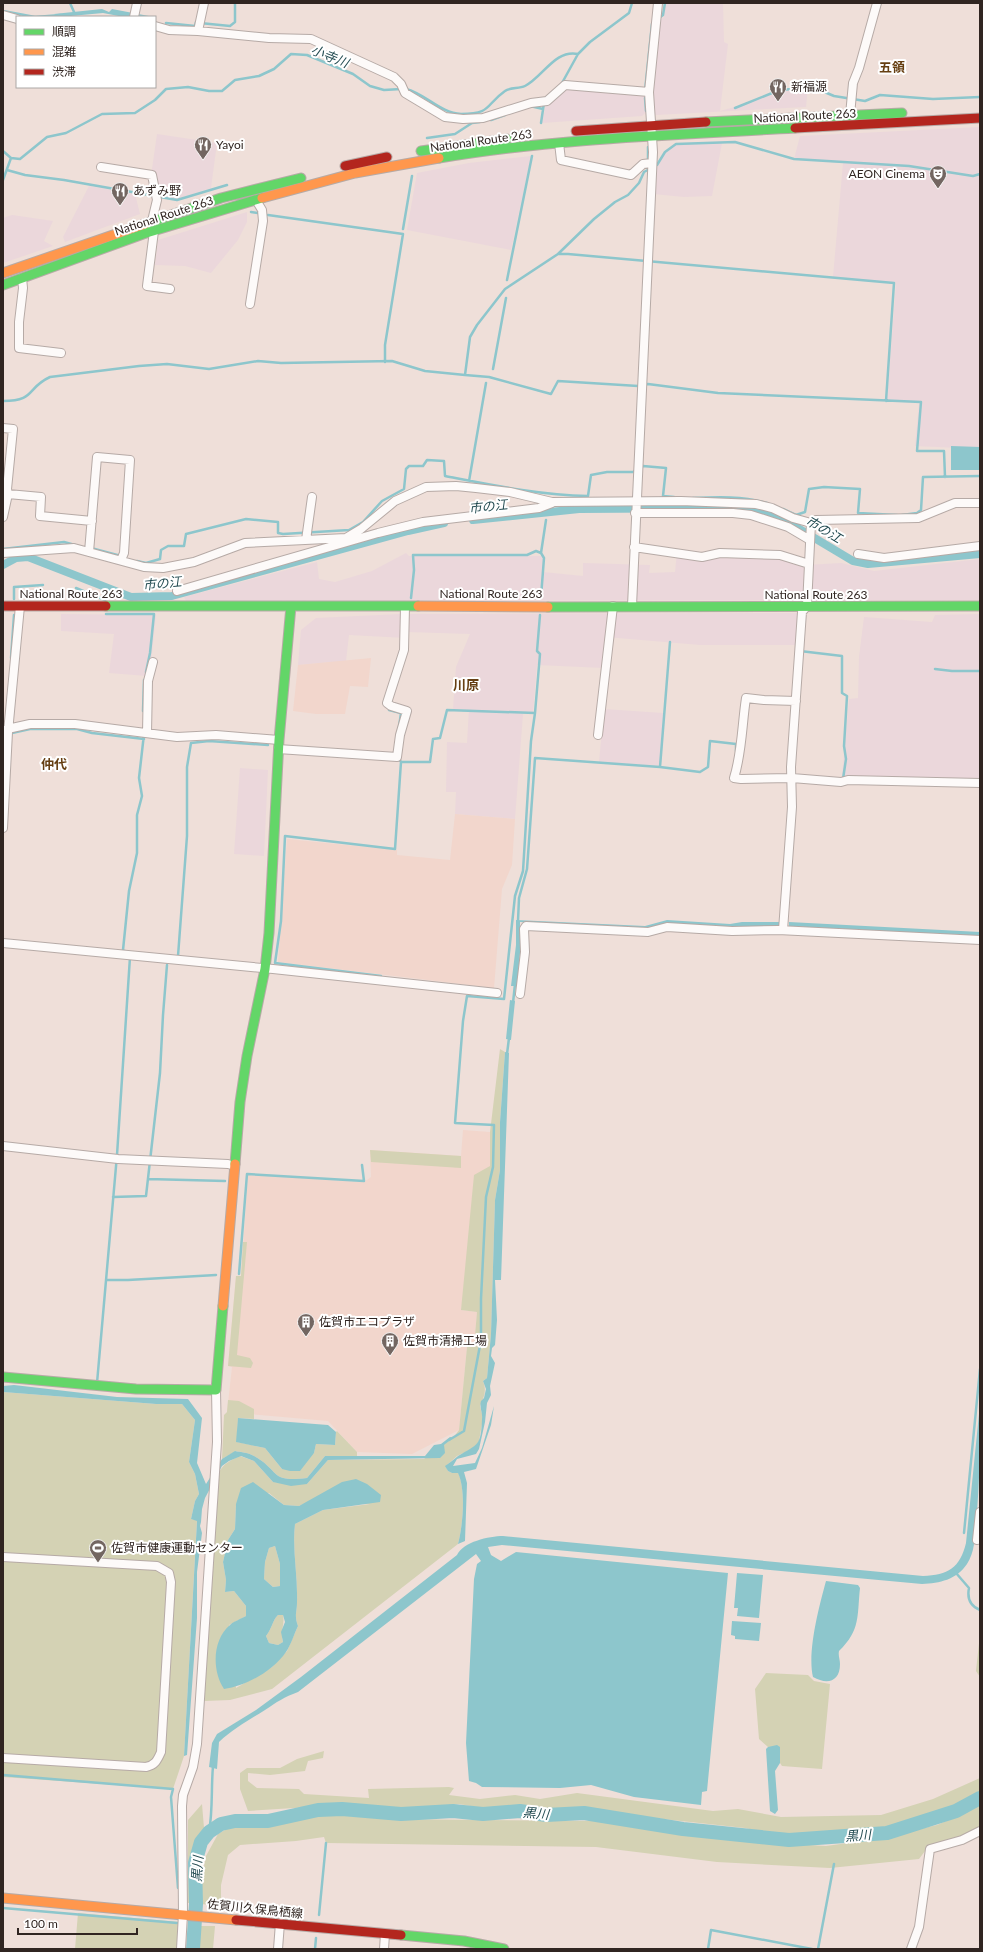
<svg xmlns="http://www.w3.org/2000/svg" width="983" height="1952" font-family="Lato,'Noto Sans JP',sans-serif">
<style>
.commercial{fill:#ebd7db}
.built{fill:#f2d6cc}
.green{fill:#d4d2b4;fill-rule:evenodd}
.water{fill:#8dc6cc;fill-rule:evenodd}
.lines{fill:none;stroke-linecap:round;stroke-linejoin:round}
.stream{stroke:#8dc6cc;stroke-width:2.5}
.canal{stroke:#8dc6cc;stroke-width:8}
.river{stroke:#8dc6cc;stroke-width:14}
.street-casing{stroke:#b6aaa6;stroke-width:10}
.fast-casing{stroke:#b6aaa6;stroke-width:11}
.slow-casing{stroke:#b6aaa6;stroke-width:11}
.jam-casing{stroke:#b6aaa6;stroke-width:11}
.street{stroke:#fdfaf9;stroke-width:8}
.fast{stroke:#63d668;stroke-width:9}
.slow{stroke:#ff974d;stroke-width:9}
.jam{stroke:#b3261e;stroke-width:9}
.labels{text-anchor:middle;stroke-width:4;stroke-linejoin:round;paint-order:stroke}
.poi-label{font-size:12px;fill:#302521;stroke:#fff;text-anchor:start}
.street-label{font-size:12px;fill:#302521;stroke:#fff}
.water-label{font-size:13px;font-style:italic;fill:#244c52;stroke:#fff}
.neighbourhood-label{font-size:13px;font-weight:bold;fill:#663f12;stroke:#fff}
</style>
<rect width="100%" height="100%" fill="#efdfd9"/>
<path class="commercial" d="M666,3H723L724,42L728,44L720,111L742,105L777,91L808,86L806,107L656,115L653,113L652,86L661,19L664,17Z
M565,87L647,95V111L642,116L542,123L546,104Z
M980,127V449L915,446L919,403L887,401L896,283L833,277L843,163L794,159L800,136Z
M157,134L217,143L211,188L177,199L156,197L151,176Z
M722,143L712,196L684,197L653,194L654,167L665,152L676,144Z
M531,156L511,250L407,230L417,173L469,163Z
M89,186L135,194L140,214L65,242L63,237Z
M247,212V222L238,240L211,273L185,266L155,265L158,240Z
M12,215L53,221L44,241L53,246L3,263V218Z
M677,552L780,556L806,565L841,563L874,571L980,559V600L186,601L184,597L317,562L319,579L335,582L372,571L406,553L409,556H543V572L583,576V563L650,565L649,573L675,572Z
M800,613L798,645H700L606,637L603,668L537,665L533,713L523,714L515,819L455,814L456,792H446L447,742L467,743L469,710L453,709L456,667L470,634L407,632L406,638L349,635L346,661L298,665L301,630L316,618L401,614Z
M61,614L156,615L151,663L147,676L109,673L114,634L61,631Z
M980,614V779L842,776L849,699L858,698L859,657L864,617L932,622L935,615Z
M604,709L663,713L660,766L599,762Z
M240,768L268,770L264,856L234,854Z"/>
<path class="built" d="M371,658L368,687L350,686L345,714H316L293,711L298,665Z
M455,814L515,819L512,865L502,889L494,988L278,962L287,839L397,850V855L450,860Z
M463,1130L490,1132V1166L461,1310L477,1312L474,1346L467,1347L459,1430L412,1454L357,1452L328,1421L227,1412L232,1367L228,1366L236,1276H241L248,1175L364,1182L371,1177L370,1150L461,1156Z"/>
<path class="green" d="M500,1049L505,1052L500,1122V1170L495,1200L491,1334L487,1378L483,1381C487,1391 484,1397 480,1406L483,1418L479,1441L474,1448L457,1456L446,1466L448,1471L452,1473L458,1472C466,1490 463,1525 458,1544L272,1689L230,1700L204,1701L219,1472C224,1463 231,1460 240,1456L254,1461L273,1482L307,1484L328,1460L424,1459L453,1438L459,1430L467,1347L474,1346L477,1312L461,1310L474,1175L490,1166V1132ZM269,1493L284,1505L299,1506L310,1501L370,1504L323,1510L295,1524C292,1550 298,1576 297,1602C297,1613 294,1615 298,1626L287,1651L272,1667L236,1688L229,1625L246,1616V1606L234,1591L225,1592L226,1580L223,1562L228,1540L235,1529L236,1504Z
M370,1150L461,1156V1168L371,1162Z
M243,1242H247L237,1355L250,1358L253,1363L251,1368L228,1366L236,1276H241Z
M3,1392L156,1404H182L195,1420L189,1462L195,1474L199,1494L195,1501L191,1519L197,1520L184,1756L173,1789L3,1777Z
M228,1400L239,1401L254,1409V1419L238,1418L237,1442L265,1448L282,1469L314,1453L316,1444L335,1445L336,1432L337,1431L357,1452V1456H325L307,1478C269,1483 280,1470 254,1456C249,1453 241,1452 236,1451L222,1459L224,1415L227,1412Z
M275,1546L280,1564V1586L273,1587L264,1579L265,1562L269,1548Z
M278,1615H283C285,1625 280,1630 283,1642L278,1645L269,1643L266,1636C272,1629 272,1621 278,1615Z
M980,1634V1677L976,1671Z
M766,1673L808,1675L814,1681L830,1684L822,1769L782,1766L780,1763V1747H768L759,1739L755,1689Z
M324,1751L323,1758L308,1761L305,1771L270,1775L248,1773V1781L257,1788L299,1789L304,1794L369,1798L368,1789L449,1787L454,1788L449,1795L480,1799L515,1795L540,1799L577,1793L713,1811L738,1809L781,1817L881,1815L933,1799L980,1778V1792L952,1808L901,1825L872,1831L783,1836L745,1828L608,1813L579,1807L543,1811L523,1805L482,1808L459,1804L399,1811L343,1805L248,1811L240,1789V1773L247,1768H280L297,1759Z
M980,1803V1828L962,1837L928,1847L919,1859L830,1868L717,1862L596,1847L326,1843L324,1837L296,1841L240,1845L228,1855L221,1885V1906L201,1904V1882L206,1856L218,1834L232,1826L264,1825L324,1814L388,1819L596,1821L741,1841L826,1846L877,1839L937,1825L965,1813Z
M202,1804L204,1828L193,1861L194,1903H188V1820Z
M78,1913L179,1922L177,1949H75Z
M201,1926H215L213,1949H199Z"/>
<path class="water" d="M102,9L109,12L112,9L154,17H124L103,13L60,17L54,14Z
M951,446L980,447V470H951Z
M516,920L645,926L667,920L730,924L742,922H780V926L647,928L520,922V953L517,986H511L516,945Z
M789,922L980,932V936L789,926Z
M510,1000L515,1001L511,1040L506,1039Z
M505,1052L509,1053L501,1280H495L497,1320L495,1345L492,1348L491,1356L495,1363L490,1386L491,1395L487,1403L485,1422L479,1449L476,1454L457,1459L453,1466L475,1463L482,1448L494,1406L491,1425L476,1469L464,1472L467,1483L465,1541L458,1544C463,1525 466,1490 458,1473H452L448,1471L445,1466C450,1463 454,1459 458,1456C478,1444 481,1446 482,1419C483,1413 479,1408 481,1401L484,1398L486,1389L483,1381L487,1378L491,1334L495,1200L500,1170V1122Z
M14,1385L117,1397L188,1399L202,1418L197,1463L206,1484L222,1459L235,1451C241,1452 249,1453 254,1456C280,1470 269,1483 307,1478L325,1456H425L434,1445L441,1444L450,1437L453,1438L444,1445L445,1453L440,1458L328,1460L307,1484L291,1486L273,1482L254,1461L241,1456L229,1461L222,1466L205,1498L202,1509L201,1522L200,1526L202,1533L197,1572V1618L187,1755L184,1756L197,1521L191,1519L195,1501L199,1494L195,1474L189,1462L195,1420L182,1404H156L3,1392V1386Z
M980,1404C980,1443 980,1483 976,1522C975,1536 975,1552 967,1564C956,1580 940,1583 922,1584L502,1545L488,1547L491,1555L501,1561L516,1552L728,1573L707,1791L702,1792L701,1805L634,1797L591,1785L560,1788L482,1787L476,1783L469,1781L466,1743L474,1579L477,1564L481,1561L476,1554L298,1692C284,1697 277,1702 265,1710C249,1720 233,1729 219,1742L217,1769L209,1767L212,1743L217,1734L256,1710L301,1677L457,1555C463,1542 489,1536 503,1536L923,1576C948,1575 960,1568 966,1543Z
M238,1418L328,1425L336,1432L335,1445L316,1444L314,1453L300,1471H290L282,1469L265,1448L236,1442Z
M356,1479L367,1484L381,1495L380,1502L323,1510L295,1524C292,1550 298,1576 297,1602C297,1613 294,1615 298,1626C294,1634 291,1645 286,1652C273,1671 246,1686 224,1689C212,1671 212,1640 230,1625C234,1621 241,1619 246,1616V1606L234,1591L225,1592L226,1580L223,1562L228,1540L235,1529L236,1504L241,1488L253,1482L284,1505L299,1506L342,1482ZM275,1546L280,1564V1586L273,1587L264,1579L265,1562L269,1548ZM278,1615H283L285,1622L281,1632L283,1642L278,1645L269,1643L266,1636C272,1629 272,1621 278,1615Z
M737,1573L763,1575L759,1618L737,1616L738,1608H734Z
M826,1581L858,1585L860,1588C857,1615 861,1630 839,1651C838,1656 840,1659 840,1664C840,1682 827,1685 813,1677C807,1652 819,1607 826,1581Z
M732,1621L761,1623L759,1641L735,1639V1636L731,1635Z
M777,1745L780,1747V1763L775,1771L778,1810L775,1814L770,1811L766,1749L768,1747Z"/>
<g class="lines">
<path class="stream" d="M70,3L74,12
M3,11L35,17L61,15
M659,18L663,15L665,3
M166,23L195,26L196,22
M200,23L230,26L235,22V3
M562,83L578,54
M406,89C426,94 440,113 461,114C492,114 485,105 505,91C510,87 519,89 525,86C543,77 555,49 578,54L590,42L629,13L632,3
M645,91L652,24L653,23
M645,98L646,111
M530,106L543,109
M735,108L777,91L810,86L834,96L865,101L880,95L933,99L980,97
M491,120L505,115
M541,123L544,103
M427,138L455,134L472,123L480,122
M3,151L11,158L20,159L47,137L66,133L102,114L135,113L155,100L166,89L188,87L209,91H222L235,80L259,76L274,69L291,54L307,55L353,74L370,86L384,90L401,89
M648,163V147
M7,170L25,175L64,180L177,200L227,185
M3,180L11,158
M251,212L258,213
M268,215L403,234L385,345V362
M403,229L412,176
M558,254H568L894,283L886,401
M507,280L532,156
M493,369L506,298
M465,375L489,377L551,394L558,381L638,386L648,384L718,393L921,402L917,451H944L945,477
M3,401C36,401 26,388 50,377L139,366L167,364L209,369L258,361L281,363L392,361L425,371L465,375L470,337L477,325L505,289L558,254L594,219L615,202L628,195L639,183L644,172L657,165L665,152L676,144L735,142L794,159L909,166L973,176L980,174
M640,468L643,466L666,468L663,496L674,497
M469,481L486,383
M693,498C718,497 743,496 767,503
M783,509L796,515L805,512L809,489L824,487L860,489L858,513L897,515
M902,515L917,513L921,510L923,477L980,476
M91,548L121,556
M3,549L64,542L75,545
M137,561L146,563L160,559L161,550L168,546H184L186,534L246,519L278,522V533L283,534L349,530L363,522L382,501L404,489L406,469L409,466H423L427,460L444,461L445,476C492,485 540,495 588,496L591,475L607,472H633L636,470
M76,588L105,600
M541,597L544,558L541,553
M411,598L414,570L413,555H527L536,551L541,553L546,520
M14,599V587L43,585
M106,614H154L150,653L146,672
M800,651L842,656V693L847,696L844,746L846,759L843,779
M11,658L14,615
M935,669L952,671H980
M390,708L389,710L401,713L399,727
M143,711L144,680
M3,735L30,729H77L92,733L144,739
M3,747L4,735
M401,762H430L433,739L440,738L447,710L535,713
M660,767L670,642
M518,921L519,898L527,869L535,758L660,767L700,772L708,767L710,741L736,744V751
M125,951L123,950L129,891L137,853V815L142,796L139,778L144,734
M178,956L187,836V767L191,743L209,741L268,745
M381,976L275,963L281,921L285,836L395,849L401,762L398,757
M513,1003L515,984
M507,1054L509,1038
M148,1179L225,1181
M113,1197L146,1196L160,1073L163,1015L167,965
M239,1274L247,1174L364,1181L362,1165
M106,1280H128L216,1275
M97,1383L117,1155L130,957
M449,1440L464,1431L481,1340V1299L486,1197L493,1167L494,1125L455,1123L463,1021L467,996L504,999L515,896L523,871L531,741L535,713L540,654L537,651L540,615
M964,1533L980,1369
M956,1573L969,1588C967,1598 970,1606 980,1610
M3,1775L173,1789L171,1797L178,1888
M209,1832C213,1810 211,1788 213,1766
M3,1908L177,1923
M319,1915L326,1843
M315,1949L316,1938
M708,1949L711,1930L812,1949
M818,1949L834,1864"/>
<path class="canal" d="M473,520L579,509L740,508L774,516L791,524L853,561L868,564L980,554
M3,565L16,558L28,557L131,597L172,596L408,531L444,523"/>
<path class="river" d="M193,1949L196,1904L195,1863L201,1842L209,1832L221,1824L235,1821H268L318,1810L342,1809L401,1814L453,1811L483,1814L520,1811L546,1815L584,1813L683,1829L789,1840L887,1833L956,1811L980,1798"/>
<g class="street-casing">
<path id="street" d="M3,15L17,19
M134,17L137,3
M155,26L169,30L198,31L269,38L311,39L394,77L401,84L405,93L445,117L463,119L483,118L531,103L547,101L565,85L649,92
M198,31L204,3
M850,115L853,83L859,68L877,3
M559,143L561,160L631,175L643,164L652,163
M101,167L152,175L157,200L152,221
M154,231L147,286L170,289
M22,278L23,288L19,322V348L61,353
M250,304L263,221L262,210L256,200
M3,428L13,429L7,489L8,494
M635,513H733L751,515L788,527L810,540
M3,517L8,494L41,497L40,516L92,521
M811,523L816,520L918,518L955,503H980
M306,540L312,497
M634,547L702,557L720,553L780,555L809,564
M89,552L97,457L130,460L124,553L121,560
M3,553L74,548L144,567L163,568L194,562L245,543L346,538L361,529L395,501L426,487L456,486L476,488L510,492L552,502L681,501L756,504L772,508L793,518L811,523L807,606L802,612L791,767L792,807L783,930
M858,554L884,558L980,546
M177,591L378,533L423,522L539,508L552,503
M632,606L653,152L649,92L658,3
M796,701L764,700L746,698C742,724 742,753 734,778L741,779L792,778L841,782L848,780L980,783
M3,730L30,724H75L177,737L216,735L279,740
M147,733L148,681L153,662
M598,735L613,606
M278,749L397,757L400,735L407,711L391,706L387,703L404,650L405,607
M3,828L8,732L20,606
M3,943L273,969L497,993
M520,994L525,952L524,929L526,926L648,932L667,927L732,931L778,930L980,940
M3,1146L118,1159L228,1164L235,1166
M977,1540L980,1512
M3,1557L157,1566L169,1573L171,1582L161,1752C157,1761 155,1765 146,1767L3,1758
M181,1949L183,1914L182,1806L183,1795L193,1767L197,1744L217,1442L216,1390
M278,1949L280,1923
M384,1949L385,1934
M911,1949L919,1927L930,1849L962,1840L980,1831"/>
</g>
<g class="fast-casing">
<path id="fast" d="M706,122L902,113
M421,151L507,139
M439,158C557,138 676,135 795,128
M145,224L221,198L301,178
M3,285L143,234L262,198
M106,606H418
M548,607L980,606
M235,1164L240,1102L247,1056L265,969L269,933L279,740L291,606
M3,1377L136,1389L216,1390L223,1306
M401,1935L464,1941L504,1949"/>
</g>
<g class="slow-casing">
<path id="slow" d="M262,198L355,173L439,158
M3,273L145,224
M418,606L548,607
M223,1306L235,1164
M3,1898L236,1920"/>
</g>
<g class="jam-casing">
<path id="jam" d="M795,128L980,118
M576,131L706,122
M345,166L387,157
M3,606H106
M236,1920L401,1935"/>
</g>
<use href="#street" class="street"/>
<use href="#fast" class="fast"/>
<use href="#slow" class="slow"/>
<use href="#jam" class="jam"/>
</g>
<defs>
<g id="restaurant-pin" transform="scale(0.9)"><path d="M0 17L-7.5 6A9.5 9.5 0 1 1 7.5 6Z" fill="#736661" stroke="#fff"/><path d="M-5-6h1v4h1v-4h1v4h1v-4h1v5L-1.5 .5V6h-2V.5L-5-1ZM5-6V6H3V1.5H1.5Q1.5-4 5-6Z" fill="#fff"/></g>
<g id="theatre-pin" transform="scale(0.9)"><path d="M0 17L-7.5 6A9.5 9.5 0 1 1 7.5 6Z" fill="#736661" stroke="#fff"/><path d="M-5-5.5Q0-4 5-5.5V0Q5 5 0 6Q-5 5-5 0ZM-3.3-2.5H-1v1.5H-3.3ZM1-2.5H3.3v1.5H1ZM-2.8 1Q0 5.5 2.8 1Z" fill="#fff"/></g>
<g id="building-pin" transform="scale(0.9)"><path d="M0 17L-7.5 6A9.5 9.5 0 1 1 7.5 6Z" fill="#736661" stroke="#fff"/><path d="M-4-6H4V6H1V3H-1V6H-4ZM-2.5-4.3h1.7v1.8h-1.7ZM.8-4.3h1.7v1.8H.8ZM-2.5-1h1.7V.8h-1.7ZM.8-1h1.7V.8H.8Z" fill="#fff"/></g>
<g id="stadium-pin" transform="scale(0.9)"><path d="M0 17L-7.5 6A9.5 9.5 0 1 1 7.5 6Z" fill="#736661" stroke="#fff"/><path d="M0-5a6.5 5 0 1 0 0 10a6.5 5 0 1 0 0-10ZM-3.5-1.8h7v3.6h-7Z" fill="#fff"/></g>
</defs>
<g fill-rule="evenodd">
<use href="#restaurant-pin" x="778" y="87"/>
<use href="#restaurant-pin" x="203" y="145"/>
<use href="#theatre-pin" x="938" y="174"/>
<use href="#restaurant-pin" x="120" y="191"/>
<use href="#building-pin" x="306" y="1322"/>
<use href="#building-pin" x="390" y="1341"/>
<use href="#stadium-pin" x="98" y="1548"/>
</g>
<g class="labels">
<g class="poi-label">
<text x="791" y="91">新福源</text>
<text x="216" y="149">Yayoi</text>
<text x="925" y="178" text-anchor="end">AEON Cinema</text>
<text x="133" y="195">あずみ野</text>
<text x="319" y="1326">佐賀市エコプラザ</text>
<text x="403" y="1345">佐賀市清掃工場</text>
<text x="111" y="1552">佐賀市健康運動センター</text>
</g>
<g class="street-label">
<text transform="translate(805 116) rotate(-3)" y="4">National Route 263</text>
<text transform="translate(481 141) rotate(-8)" y="4">National Route 263</text>
<text transform="translate(164 216) rotate(-18)" y="4">National Route 263</text>
<text x="71" y="598">National Route 263</text>
<text x="491" y="598">National Route 263</text>
<text x="816" y="599">National Route 263</text>
<text transform="translate(255 1909) rotate(6)" y="4">佐賀川久保鳥栖線</text>
</g>
<g class="water-label">
<text transform="translate(330 56) rotate(22)" y="5">小寺川</text>
<text transform="translate(488 506) rotate(-6)" y="5">市の江</text>
<text transform="translate(824 529) rotate(31)" y="5">市の江</text>
<text transform="translate(162 583) rotate(-6)" y="5">市の江</text>
<text transform="translate(536 1813) rotate(5)" y="5">黒川</text>
<text transform="translate(858 1835) rotate(-4)" y="5">黒川</text>
<text transform="translate(197 1869) rotate(-86)" y="5">黒川</text>
</g>
<g class="neighbourhood-label">
<text x="892" y="72">五領</text>
<text x="466" y="690">川原</text>
<text x="54" y="769">仲代</text>
</g>
</g>
<rect width="983" height="1952" fill="none" stroke="#302521" stroke-width="8"/>
<rect x="16" y="16" width="140" height="72" fill="#ffffff" stroke="#aca8a6"/>
<rect x="24" y="29" width="20" height="6" fill="#63d668" stroke="#aca8a6"/>
<text x="52" y="36" font-size="12" fill="#302521">順調</text>
<rect x="24" y="49" width="20" height="6" fill="#ff974d" stroke="#aca8a6"/>
<text x="52" y="56" font-size="12" fill="#302521">混雑</text>
<rect x="24" y="69" width="20" height="6" fill="#b3261e" stroke="#aca8a6"/>
<text x="52" y="76" font-size="12" fill="#302521">渋滞</text>
<path d="M18 1928v6h119v-6" fill="none" stroke="#302521" stroke-width="2"/>
<text x="24" y="1928" font-size="12" fill="#302521" stroke="#ffffff" stroke-width="3" paint-order="stroke">100 m</text>
</svg>
